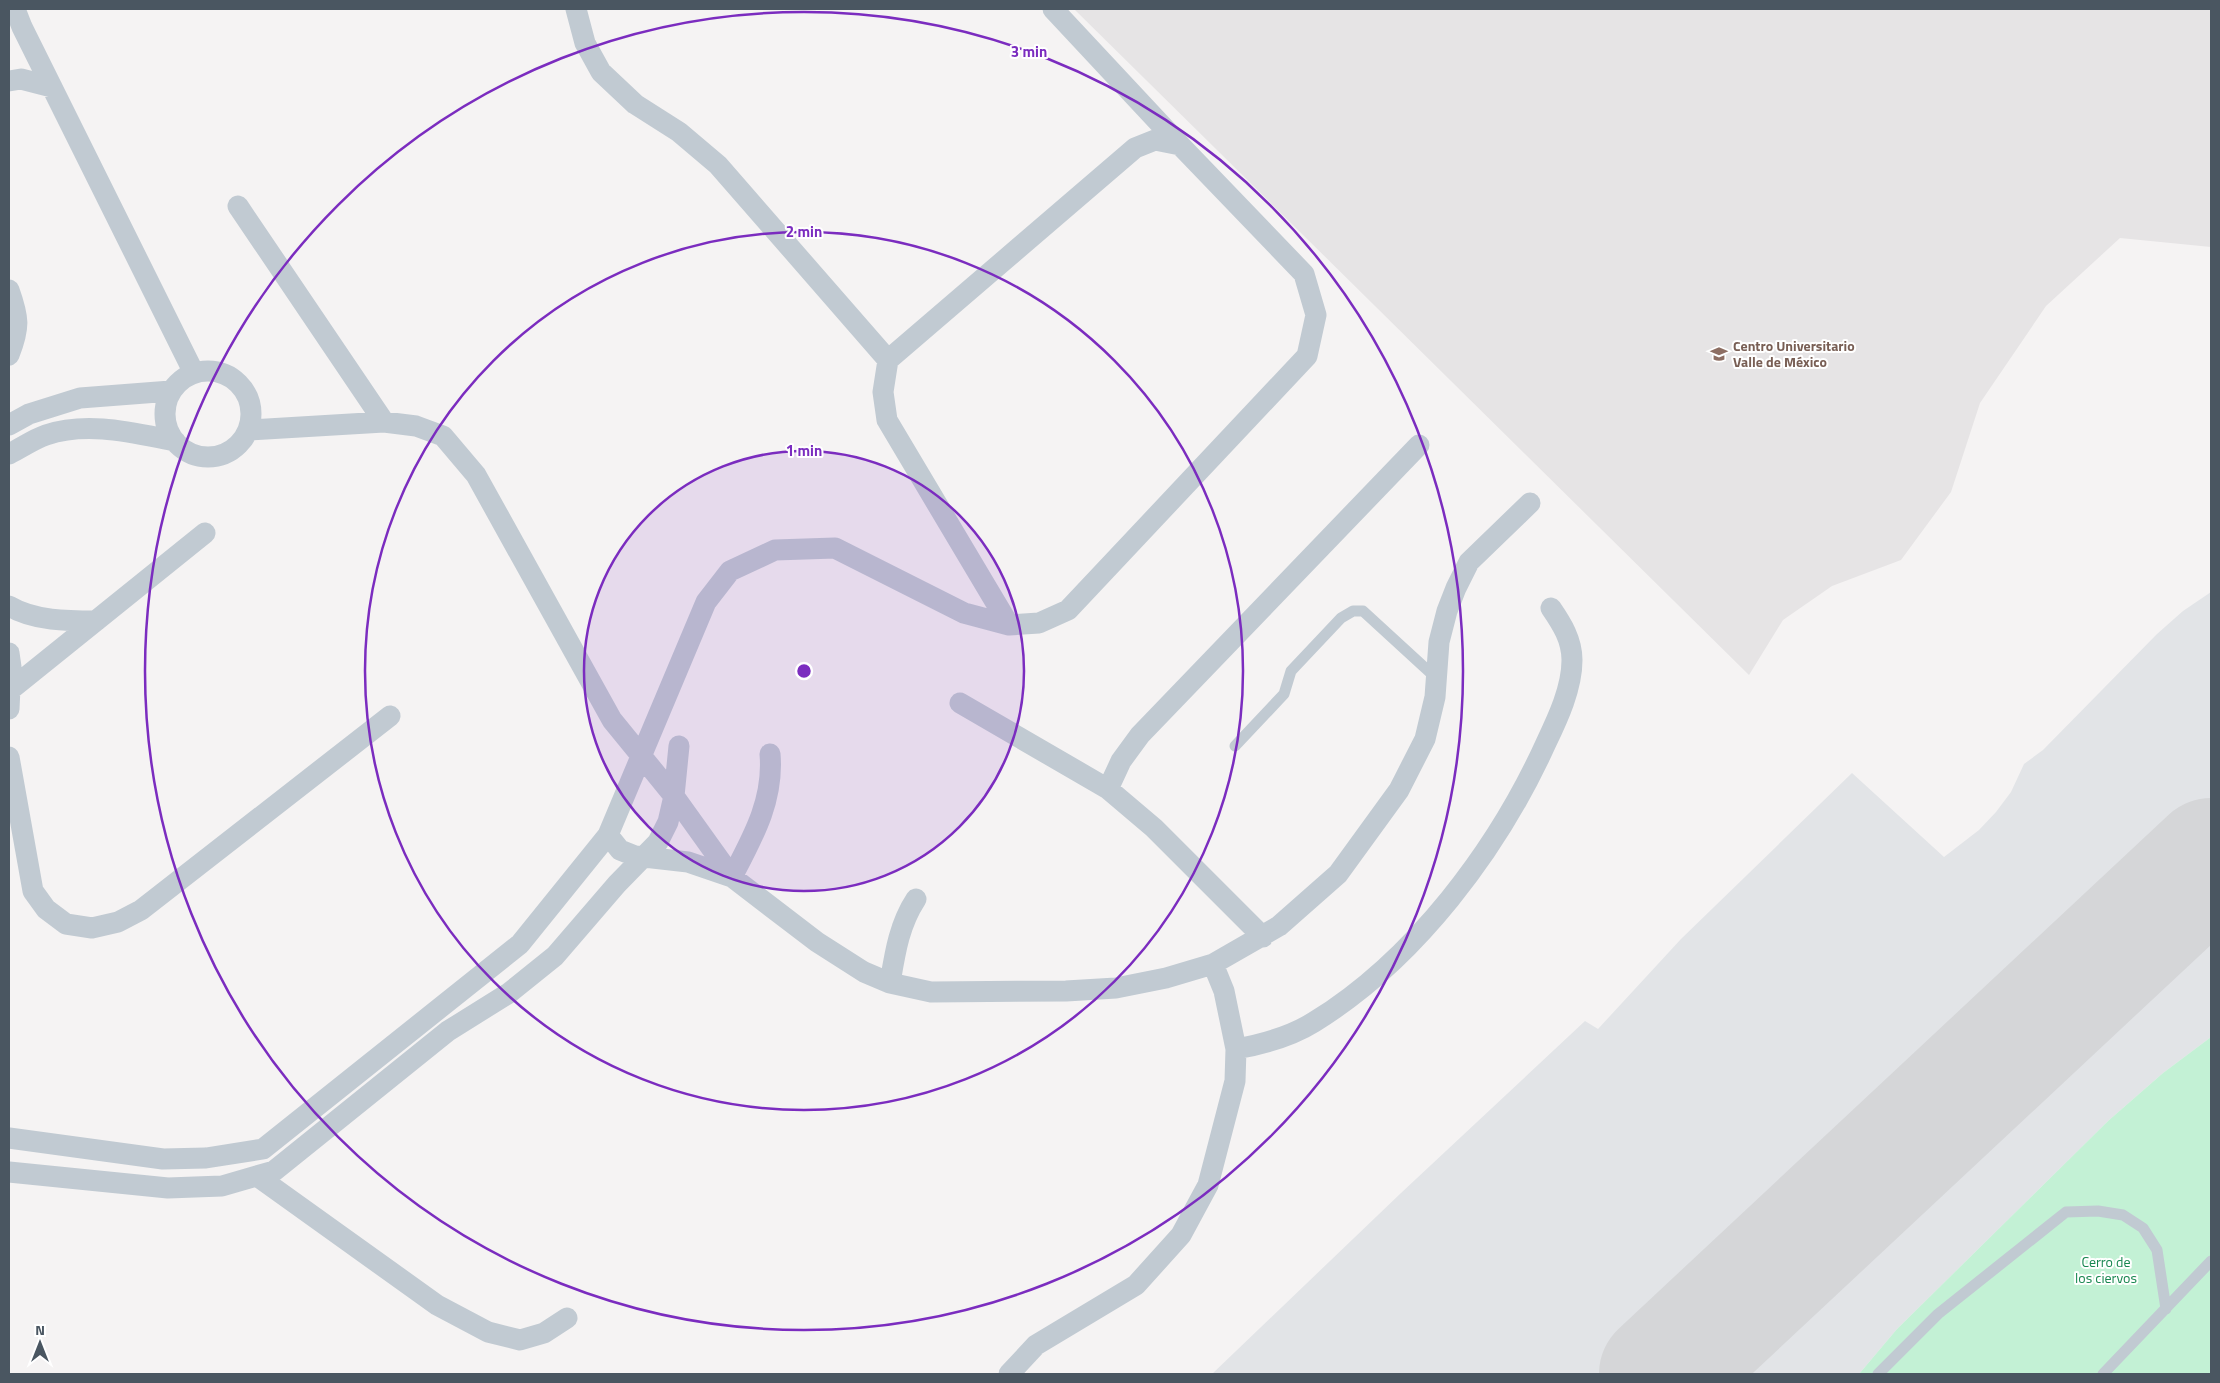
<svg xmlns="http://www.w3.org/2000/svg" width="2220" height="1383" font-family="'Titillium Web',sans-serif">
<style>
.education{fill:#e6e4e5}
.airport{fill:#e2e4e7}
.green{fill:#c3f1d5}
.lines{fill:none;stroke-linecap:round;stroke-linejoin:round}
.runway{stroke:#d5d6d8;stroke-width:124}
.lane{stroke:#c1cad2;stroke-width:11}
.street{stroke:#c1cad2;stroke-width:21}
.ring{fill:none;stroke:#7b2cbf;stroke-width:2.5}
.labels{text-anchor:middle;stroke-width:4;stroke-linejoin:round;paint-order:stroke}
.education-label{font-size:14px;font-weight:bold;fill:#785e54;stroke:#fff;text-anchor:start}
.park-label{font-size:14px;fill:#17864f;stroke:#fff}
.centre{fill:#7b2cbf;stroke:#fff;stroke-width:2.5}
.ring-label{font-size:15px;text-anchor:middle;font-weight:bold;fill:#7b2cbf;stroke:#fff;stroke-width:4;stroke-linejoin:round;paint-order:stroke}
</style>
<rect width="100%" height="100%" fill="#f5f3f3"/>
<path class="education" d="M1074,9H2211V247L2120,238L2046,306L1980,403L1951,492L1901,560L1832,586L1783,620L1749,675Z"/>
<path class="airport" d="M2211,592V1037L2163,1073L2108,1121L1897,1329L1859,1374H1212L1401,1193L1585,1021L1598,1029L1681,939L1852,773L1944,857L1979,830L1996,812L2011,792L2024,764L2043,750L2157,634L2183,611Z"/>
<path class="green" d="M2211,1037V1374H1859L1897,1329L2108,1121L2163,1073Z"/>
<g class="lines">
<path class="runway" d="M1661,1374L2211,860"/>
<path class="lane" d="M1235,746L1284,694L1291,671L1341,618L1353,611H1363L1435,677
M1878,1374L1938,1314L2066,1212L2098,1211L2123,1215L2143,1228L2157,1250L2166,1309
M2103,1374L2211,1261"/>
<path class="street" d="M15,9L22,27L194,373
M576,9L585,43L601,72L635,104L679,132L718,165L888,360L883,392L887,420L1009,625
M1053,9L1180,145
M9,81L21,79L52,87
M238,206L384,422
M9,290C19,318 20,327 9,355
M165 414a43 43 0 1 1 86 0a43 43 0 1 1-86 0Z
M9,425L29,414L80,398L171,391
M249,430L384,422L416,426L443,436L476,475L612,720L674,796L732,877L817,942L864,972L890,983L931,992L1066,991L1116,988L1166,978L1213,964L1279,926L1338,874L1399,790L1425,739L1435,697L1439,642L1447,611L1456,588L1469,562L1530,503
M9,454C21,448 34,439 46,435C88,421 133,433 175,441
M9,606C34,621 68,621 96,621
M9,653L11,667L9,709
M10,690L205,533
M960,703L1108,789L1154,828L1263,937
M9,757L33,891L46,909L66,924L92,928L118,922L141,910L390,716
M1108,789L1121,761L1140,735L1419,445
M608,835L620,850L635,856L688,862L732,877
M732,877C753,837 774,800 770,754
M890,983C895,953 899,925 916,899
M1236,1049C1264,1044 1290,1037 1314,1022C1415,960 1498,849 1546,743C1558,718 1572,688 1572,660C1572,640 1562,624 1551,608
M9,1138L163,1159L206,1158L263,1149L520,944L608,835L706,602L730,571L775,550L835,548L964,613L1009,625L1039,623L1068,610L1307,356L1316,315L1304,274L1180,145L1155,140L1135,148L888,360
M9,1172L168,1188L222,1186L274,1171L448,1031L509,993L555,956L617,884L658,842L668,822L674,796L679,746
M257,1176L437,1305L488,1332L520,1340L544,1333L567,1318
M1009,1374L1036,1345L1136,1285L1181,1235L1208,1185L1235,1081L1236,1049L1224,991L1213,964"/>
</g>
<circle cx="804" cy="671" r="220" fill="#7b2cbf" fill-opacity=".12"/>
<g class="ring">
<circle cx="804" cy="671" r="220"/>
<circle cx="804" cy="671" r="439"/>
<circle cx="804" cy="671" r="659"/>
</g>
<defs>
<g id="university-bare" transform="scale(1.35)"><path d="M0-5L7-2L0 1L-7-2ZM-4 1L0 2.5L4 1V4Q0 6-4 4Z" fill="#8d6e63" stroke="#fff" stroke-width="2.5" paint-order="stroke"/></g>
</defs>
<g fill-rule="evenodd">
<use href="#university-bare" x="1719" y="354"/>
</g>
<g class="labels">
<g class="education-label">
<text x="1733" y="351">Centro Universitario<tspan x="1733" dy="16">Valle de México</tspan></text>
</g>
<g class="park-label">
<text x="2106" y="1267">Cerro de<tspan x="2106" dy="16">los ciervos</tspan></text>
</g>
</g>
<circle cx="804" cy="671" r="8" class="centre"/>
<g class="ring-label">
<text x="1029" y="57">3 min</text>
<text x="804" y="237">2 min</text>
<text x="804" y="456">1 min</text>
</g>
<rect width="2220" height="1383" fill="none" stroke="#4a5661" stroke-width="20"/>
<g transform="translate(40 1343)" stroke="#ffffff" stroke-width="4" paint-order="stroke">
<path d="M0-4L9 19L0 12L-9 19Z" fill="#4a5661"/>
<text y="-8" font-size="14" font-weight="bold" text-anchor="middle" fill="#4a5661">N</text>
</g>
</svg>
